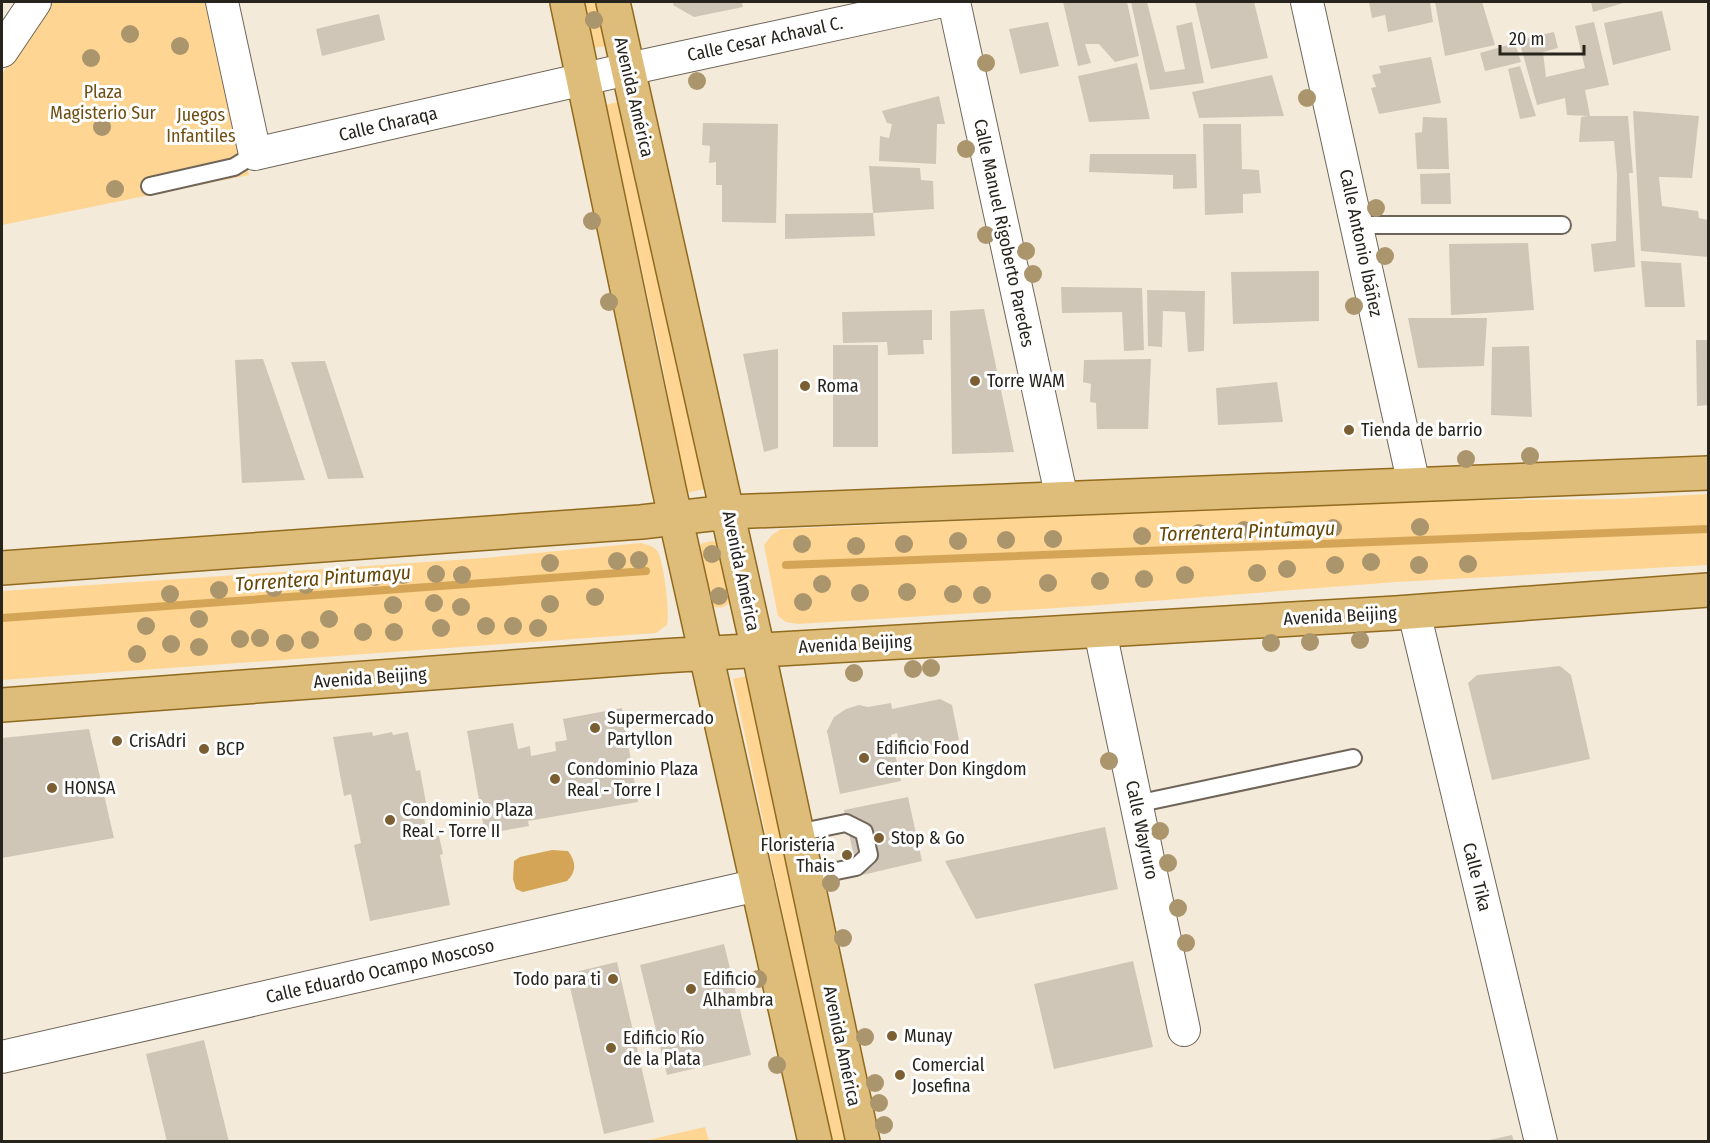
<svg xmlns="http://www.w3.org/2000/svg" width="1710" height="1143" font-family="'Fira Sans Condensed',sans-serif">
<style>
.green{fill:#fed592}
.water{fill:#d4a556}
.lines{fill:none;stroke-linecap:round;stroke-linejoin:round}
.stream{stroke:#d4a556;stroke-width:8}
.building{fill:#d0c6b7}
.lane-casing{stroke:#6f6659;stroke-width:20}
.street-casing{stroke:#6f6659;stroke-width:34}
.primary-casing{stroke:#906a1e;stroke-width:36}
.lane{stroke:#fff;stroke-width:16}
.street{stroke:#fff;stroke-width:32}
.primary{stroke:#debc79;stroke-width:33}
.tree{fill:#ab956d}
.poi-dot{fill:#7b5f32;stroke:#fff;stroke-width:2}
.labels{text-anchor:middle;stroke-width:6;stroke-linejoin:round;paint-order:stroke}
.street-label{font-size:18px;fill:#27231d;stroke:#fff}
.park-label{font-size:18px;fill:#6f4f13;stroke:#fff}
.poi-label{font-size:18px;fill:#27231d;stroke:#fff;text-anchor:start}
.water-label{font-size:20px;font-style:italic;fill:#664706;stroke:#fff}
</style>
<rect width="100%" height="100%" fill="#f4eada"/>
<path class="green" d="M49,2H210L249,175L2,225V74Z
M584,2H596L606,46L594,48Z
M617,102L705,489L686,493L661,357L606,105Z
M1708,494V565L1396,582L1087,606L798,624L786,622L778,616L764,545L772,535L781,529L1395,501L1620,499Z
M712,541L719,543L732,600C725,608 721,609 712,606L697,548L703,543Z
M641,543C648,545 654,546 658,552C664,564 670,612 667,625L656,633L2,680V591L485,558Z
M747,676L846,1141H831L733,679Z
M705,1127L709,1141H644Z"/>
<path class="water" d="M552,850L568,851C576,862 577,871 567,881L523,892L516,889L513,879L514,861L520,857Z"/>
<g class="lines">
<path class="stream" d="M786,565L1708,529
M2,618L646,571"/>
</g>
<path class="building" d="M674,2H742L743,7L694,17L673,5Z
M1063,2H1127L1139,56L1115,62L1099,44H1085L1091,63L1078,66Z
M1131,2H1147L1165,72L1185,69L1176,26L1192,22L1204,83L1150,90Z
M1195,2H1254L1268,58L1211,69Z
M1369,2H1430L1433,22L1388,32L1385,15L1372,18Z
M1435,2H1482L1495,45L1445,56Z
M1591,2H1627L1593,12Z
M1662,11L1671,50L1613,65L1604,23Z
M379,14L385,40L322,56L316,29Z
M1048,22L1059,66L1020,74L1009,29Z
M1594,22L1609,85L1585,90L1590,116H1628L1633,173H1629L1635,267L1594,272L1591,244L1616,241L1617,174L1614,141L1579,142L1581,117L1588,116L1567,115L1565,98L1537,105L1519,40L1554,32L1558,48L1543,52L1546,77L1585,68L1575,26Z
M1515,43L1521,62L1485,71L1480,53Z
M1431,57L1441,103L1379,114L1371,88L1376,87L1372,75L1381,73L1379,66Z
M1137,63L1150,119L1089,122L1078,76Z
M1520,66L1536,116L1520,119L1508,69Z
M1272,75L1284,116L1199,118L1192,92Z
M939,96L945,124H937L936,164L879,161L880,136L889,138L892,124L887,123L882,111Z
M1633,111L1699,116L1692,178L1659,177L1662,206L1698,211L1699,218L1708,220V257L1641,251Z
M1423,117L1447,118L1449,169H1417L1415,133L1422,132Z
M703,123L778,124L776,223L722,222V185H716V162L709,163L710,146L702,145Z
M1203,124H1241L1242,169L1259,170L1261,193L1243,194V213L1205,215Z
M1090,154H1196L1197,188L1173,189V175L1089,172Z
M869,166L920,168L921,180L933,181L934,209L873,213Z
M1450,173L1451,204H1421L1420,174Z
M873,213L875,236L785,239V214Z
M1528,243L1534,310L1451,315L1449,244Z
M1641,261L1681,263L1685,307H1645Z
M1319,271V321L1233,324L1231,272Z
M1061,287L1142,288L1144,350L1124,351L1122,312L1062,313Z
M1147,290L1205,291L1204,351L1188,352L1185,312L1163,311L1162,347L1148,346Z
M984,309L1014,452L952,454L950,311Z
M932,310V340H923L924,354L888,355L887,342L843,343L842,312Z
M1408,318H1487L1484,366L1418,368Z
M1696,340H1708V405L1697,406Z
M833,345H878V447H833Z
M1529,346L1532,417L1491,415L1492,347Z
M778,349V448L764,452L743,354Z
M263,359L305,480L242,483L235,360Z
M1151,359L1148,429H1097L1096,403L1090,402L1091,384L1083,382L1084,360Z
M325,361L364,478L328,479L291,362Z
M1277,382L1283,422L1218,425L1216,388Z
M1560,666L1571,675L1590,759L1492,780L1468,683L1477,675Z
M940,699L952,705L959,740L901,752L897,733L891,735L901,781L840,794L827,731L834,717L846,709L859,705L868,707L891,703L892,709Z
M622,708L638,802L528,821L529,826L485,834L467,731L513,723L518,749L530,746L531,756L556,751L555,742L567,740L563,719Z
M89,729L114,838L2,858V738Z
M372,732L373,736L392,732L393,735L408,732L416,771L420,770L426,803L421,804L428,838L439,836L443,854L440,855L450,905L370,921L354,845L361,843L351,794L344,796L333,737Z
M908,797L922,861L858,876L844,810Z
M1105,827L1118,889L976,919L945,861Z
M724,944L751,1055L667,1075L640,965Z
M1133,961L1153,1047L1054,1069L1034,984Z
M617,962L654,1122L604,1134L567,974Z
M204,1040L229,1142H167L146,1054Z
M1512,1135L1514,1142H1485V1141Z"/>
<g class="lines">
<g class="lane-casing">
<path id="lane" d="M150,186L234,167L255,154
M1357,225H1562
M1136,804L1353,758
M797,833L846,823L864,832L869,855L856,867L807,877"/>
</g>
<g class="street-casing">
<path id="street" d="M222,2L255,154L628,69L938,2
M954,2L1062,499
M1307,2L1414,485
M2,51L35,2
M1414,612L1541,1142
M1100,631L1184,1030
M2,1057L758,885"/>
</g>
<g class="primary-casing">
<path id="primary" d="M567,2L669,489L815,1142
M613,2L758,650L863,1142
M2,568L641,522L728,512L1708,473
M2,705L661,656L1396,613L1708,590"/>
</g>
<use href="#lane" class="lane"/>
<use href="#street" class="street"/>
<use href="#primary" class="primary"/>
</g>
<g class="tree">
<circle cx="594" cy="20" r="9"/>
<circle cx="130" cy="34" r="9"/>
<circle cx="180" cy="46" r="9"/>
<circle cx="91" cy="58" r="9"/>
<circle cx="986" cy="63" r="9"/>
<circle cx="697" cy="81" r="9"/>
<circle cx="1307" cy="98" r="9"/>
<circle cx="102" cy="127" r="9"/>
<circle cx="966" cy="149" r="9"/>
<circle cx="115" cy="189" r="9"/>
<circle cx="1376" cy="208" r="9"/>
<circle cx="592" cy="221" r="9"/>
<circle cx="986" cy="235" r="9"/>
<circle cx="1026" cy="251" r="9"/>
<circle cx="1385" cy="256" r="9"/>
<circle cx="1033" cy="274" r="9"/>
<circle cx="609" cy="302" r="9"/>
<circle cx="1354" cy="306" r="9"/>
<circle cx="1530" cy="456" r="9"/>
<circle cx="1466" cy="459" r="9"/>
<circle cx="1420" cy="527" r="9"/>
<circle cx="1333" cy="528" r="9"/>
<circle cx="1244" cy="530" r="9"/>
<circle cx="1289" cy="530" r="9"/>
<circle cx="1199" cy="533" r="9"/>
<circle cx="1142" cy="536" r="9"/>
<circle cx="1053" cy="539" r="9"/>
<circle cx="1006" cy="540" r="9"/>
<circle cx="958" cy="541" r="9"/>
<circle cx="802" cy="544" r="9"/>
<circle cx="904" cy="544" r="9"/>
<circle cx="856" cy="546" r="9"/>
<circle cx="712" cy="554" r="9"/>
<circle cx="639" cy="560" r="9"/>
<circle cx="617" cy="561" r="9"/>
<circle cx="1371" cy="562" r="9"/>
<circle cx="550" cy="563" r="9"/>
<circle cx="1468" cy="564" r="9"/>
<circle cx="1335" cy="565" r="9"/>
<circle cx="1419" cy="565" r="9"/>
<circle cx="1287" cy="569" r="9"/>
<circle cx="1257" cy="573" r="9"/>
<circle cx="436" cy="574" r="9"/>
<circle cx="403" cy="575" r="9"/>
<circle cx="462" cy="575" r="9"/>
<circle cx="1185" cy="575" r="9"/>
<circle cx="375" cy="577" r="9"/>
<circle cx="1144" cy="579" r="9"/>
<circle cx="1100" cy="581" r="9"/>
<circle cx="1048" cy="583" r="9"/>
<circle cx="822" cy="584" r="9"/>
<circle cx="306" cy="585" r="9"/>
<circle cx="274" cy="588" r="9"/>
<circle cx="219" cy="590" r="9"/>
<circle cx="907" cy="592" r="9"/>
<circle cx="860" cy="593" r="9"/>
<circle cx="170" cy="594" r="9"/>
<circle cx="953" cy="594" r="9"/>
<circle cx="982" cy="595" r="9"/>
<circle cx="719" cy="596" r="9"/>
<circle cx="595" cy="597" r="9"/>
<circle cx="803" cy="602" r="9"/>
<circle cx="434" cy="603" r="9"/>
<circle cx="550" cy="604" r="9"/>
<circle cx="393" cy="605" r="9"/>
<circle cx="461" cy="607" r="9"/>
<circle cx="199" cy="619" r="9"/>
<circle cx="329" cy="619" r="9"/>
<circle cx="146" cy="626" r="9"/>
<circle cx="486" cy="626" r="9"/>
<circle cx="513" cy="626" r="9"/>
<circle cx="441" cy="628" r="9"/>
<circle cx="538" cy="628" r="9"/>
<circle cx="363" cy="632" r="9"/>
<circle cx="394" cy="632" r="9"/>
<circle cx="260" cy="638" r="9"/>
<circle cx="240" cy="639" r="9"/>
<circle cx="310" cy="640" r="9"/>
<circle cx="1360" cy="640" r="9"/>
<circle cx="1310" cy="642" r="9"/>
<circle cx="285" cy="643" r="9"/>
<circle cx="1271" cy="643" r="9"/>
<circle cx="171" cy="644" r="9"/>
<circle cx="199" cy="647" r="9"/>
<circle cx="137" cy="654" r="9"/>
<circle cx="931" cy="668" r="9"/>
<circle cx="913" cy="669" r="9"/>
<circle cx="854" cy="673" r="9"/>
<circle cx="1109" cy="761" r="9"/>
<circle cx="1160" cy="831" r="9"/>
<circle cx="1168" cy="863" r="9"/>
<circle cx="831" cy="883" r="9"/>
<circle cx="1178" cy="908" r="9"/>
<circle cx="843" cy="938" r="9"/>
<circle cx="1186" cy="943" r="9"/>
<circle cx="758" cy="979" r="9"/>
<circle cx="865" cy="1037" r="9"/>
<circle cx="777" cy="1065" r="9"/>
<circle cx="875" cy="1083" r="9"/>
<circle cx="879" cy="1103" r="9"/>
<circle cx="884" cy="1125" r="9"/>
</g>
<g class="poi-dot">
<circle cx="975" cy="381" r="6"/>
<circle cx="805" cy="386" r="6"/>
<circle cx="1349" cy="430" r="6"/>
<circle cx="595" cy="728" r="6"/>
<circle cx="117" cy="741" r="6"/>
<circle cx="204" cy="749" r="6"/>
<circle cx="864" cy="758" r="6"/>
<circle cx="555" cy="779" r="6"/>
<circle cx="52" cy="788" r="6"/>
<circle cx="390" cy="820" r="6"/>
<circle cx="879" cy="838" r="6"/>
<circle cx="847" cy="855" r="6"/>
<circle cx="613" cy="979" r="6"/>
<circle cx="691" cy="989" r="6"/>
<circle cx="892" cy="1036" r="6"/>
<circle cx="611" cy="1048" r="6"/>
<circle cx="900" cy="1075" r="6"/>
</g>
<g class="labels">
<g class="street-label">
<text transform="translate(765 39) rotate(-12)" y="6">Calle Cesar Achaval C.</text>
<text transform="translate(634 97) rotate(77)" y="6">Avenida América</text>
<text transform="translate(388 124) rotate(-13)" y="6">Calle Charaqa</text>
<text transform="translate(1004 233) rotate(78)" y="6">Calle Manuel Rigoberto Paredes</text>
<text transform="translate(1361 243) rotate(78)" y="6">Calle Antonio Ibáñez</text>
<text transform="translate(741 571) rotate(78)" y="6">Avenida América</text>
<text transform="translate(1340 616) rotate(-3)" y="6">Avenida Beijing</text>
<text transform="translate(855 644) rotate(-3)" y="6">Avenida Beijing</text>
<text transform="translate(370 678) rotate(-4)" y="6">Avenida Beijing</text>
<text transform="translate(1142 830) rotate(78)" y="6">Calle Wayruro</text>
<text transform="translate(1477 877) rotate(76)" y="6">Calle Tika</text>
<text transform="translate(380 971) rotate(-13)" y="6">Calle Eduardo Ocampo Moscoso</text>
<text transform="translate(842 1046) rotate(78)" y="6">Avenida América</text>
</g>
<g class="park-label">
<text x="103" y="98">Plaza<tspan x="103" dy="21">Magisterio Sur</tspan></text>
<text x="201" y="121">Juegos<tspan x="201" dy="21">Infantiles</tspan></text>
</g>
<g class="poi-label">
<text x="987" y="387">Torre WAM</text>
<text x="817" y="392">Roma</text>
<text x="1361" y="436">Tienda de barrio</text>
<text x="607" y="724">Supermercado<tspan x="607" dy="21">Partyllon</tspan></text>
<text x="129" y="747">CrisAdri</text>
<text x="876" y="754">Edificio Food<tspan x="876" dy="21">Center Don Kingdom</tspan></text>
<text x="216" y="755">BCP</text>
<text x="567" y="775">Condominio Plaza<tspan x="567" dy="21">Real - Torre I</tspan></text>
<text x="64" y="794">HONSA</text>
<text x="402" y="816">Condominio Plaza<tspan x="402" dy="21">Real - Torre II</tspan></text>
<text x="891" y="844">Stop &amp; Go</text>
<text x="835" y="851" text-anchor="end">Floristería<tspan x="835" dy="21">Thais</tspan></text>
<text x="601" y="985" text-anchor="end">Todo para ti</text>
<text x="703" y="985">Edificio<tspan x="703" dy="21">Alhambra</tspan></text>
<text x="904" y="1042">Munay</text>
<text x="623" y="1044">Edificio Río<tspan x="623" dy="21">de la Plata</tspan></text>
<text x="912" y="1071">Comercial<tspan x="912" dy="21">Josefina</tspan></text>
</g>
<g class="water-label">
<text transform="translate(1247 531) rotate(-2)" y="7">Torrentera Pintumayu</text>
<text transform="translate(323 578) rotate(-4)" y="7">Torrentera Pintumayu</text>
</g>
</g>
<rect width="1710" height="1143" fill="none" stroke="#27231d" stroke-width="6"/>
<path d="M1500 45v9h84v-9" fill="none" stroke="#27231d" stroke-width="3"/>
<text x="1509" y="45" font-size="18" fill="#27231d" stroke="#ffffff" stroke-width="4.5" paint-order="stroke">20 m</text>
</svg>
